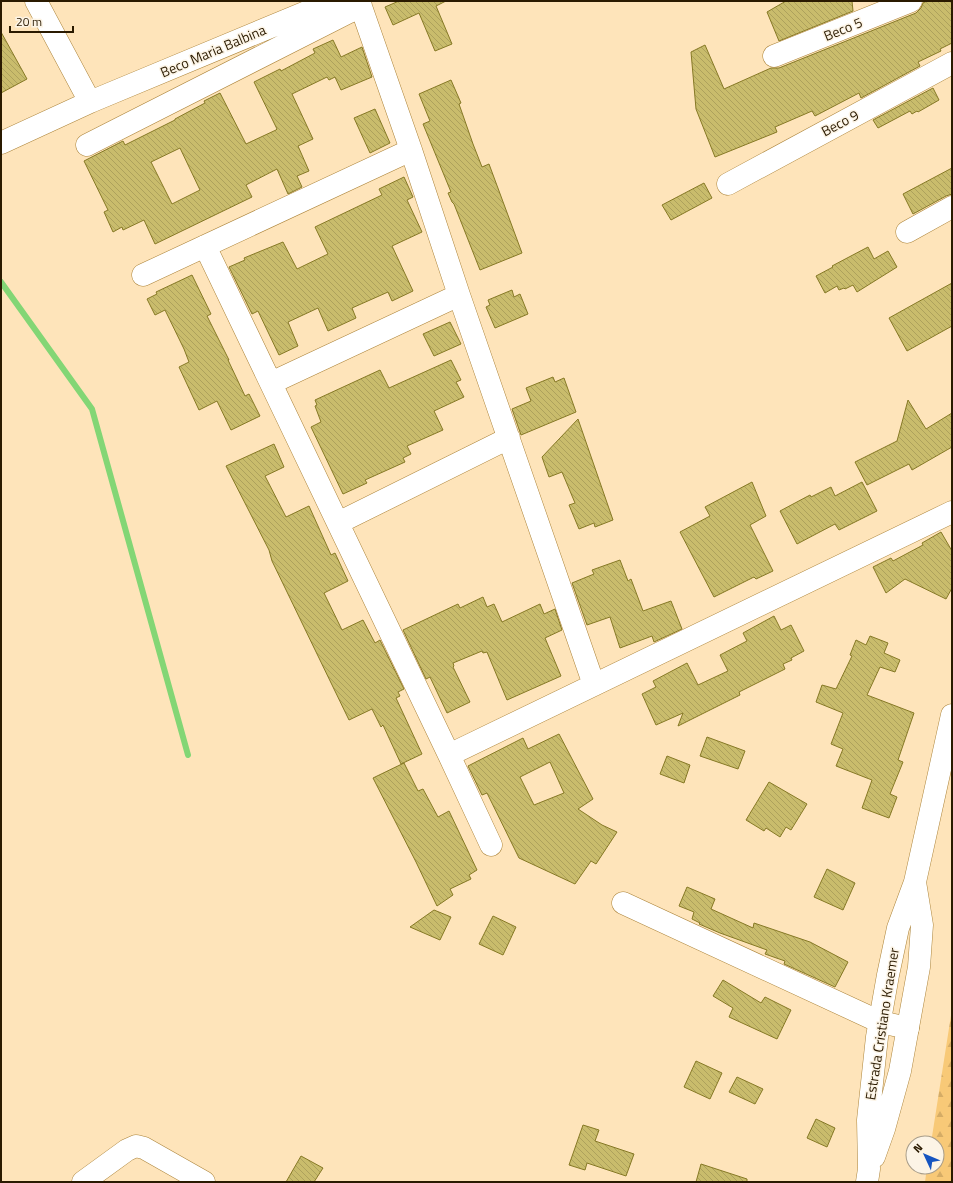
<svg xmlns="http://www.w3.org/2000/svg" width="953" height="1183" font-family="'Titillium Web',sans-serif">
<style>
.forest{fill:url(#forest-firs)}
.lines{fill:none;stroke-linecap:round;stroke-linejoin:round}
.stream{stroke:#83d675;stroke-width:6}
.building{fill:url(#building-back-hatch);stroke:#867925;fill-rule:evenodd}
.minor-casing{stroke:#ac843a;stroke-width:23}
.major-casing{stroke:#ac843a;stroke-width:23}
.minor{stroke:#fff;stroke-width:22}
.major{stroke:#fff;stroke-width:22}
.labels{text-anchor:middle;stroke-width:3;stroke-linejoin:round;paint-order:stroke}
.street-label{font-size:14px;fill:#2a1a00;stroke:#fcf4e6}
</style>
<defs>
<pattern id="forest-firs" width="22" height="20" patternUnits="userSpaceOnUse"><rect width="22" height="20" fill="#f8c977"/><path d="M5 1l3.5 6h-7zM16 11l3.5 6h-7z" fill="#d5ac65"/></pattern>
<pattern id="building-back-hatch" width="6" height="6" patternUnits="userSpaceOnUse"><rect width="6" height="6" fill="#c9bc6c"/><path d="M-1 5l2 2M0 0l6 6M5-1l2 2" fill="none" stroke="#ada15c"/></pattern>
</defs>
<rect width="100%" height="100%" fill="#fee4ba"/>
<path class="forest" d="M952,1009V1182H925L927,1167H937V1143H931Z"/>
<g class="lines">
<path class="stream" d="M1,282L92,409L188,755"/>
</g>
<path class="building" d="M399,1H446L436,6L452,44L435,51L419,13L393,25L385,7Z
M786,1H852L853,11L779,41L767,12Z
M927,1H952V43L940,49L941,51L918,62L920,66L861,98L859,93L815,116L812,111L775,127L777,132L715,157L696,109L691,52L705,45L724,89L771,68H779L916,13L921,8L923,3Z
M1,32L27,79L1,93Z
M333,40L341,57L362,47L372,77L341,90L335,77L329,80L327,77L292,94L313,139L298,146L309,171L297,176L302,187L288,194L277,169L246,185L252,197L155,244L144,220L123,230L122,227L113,232L104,212L108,210L84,161L123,141L125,145L175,120V119L205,103L204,101L220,93L246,144L276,130L277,129L254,82L280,69L281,71L315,53L313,49ZM180,148L200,190L172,204L151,162Z
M451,80L461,103L459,104L473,144L482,167L489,164L522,253L480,270L454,204L452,202L448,193L451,192L423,124L430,121L419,94Z
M933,88L939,100L918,112L917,111L912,114L910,111L878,128L873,120Z
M375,109L390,143L370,153L354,118Z
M952,168V194L946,196L913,214L903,194Z
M404,177L413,197L407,200L422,232L392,246L413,291L392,301L388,292L352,308L356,318L328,331L318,308L288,322L298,346L279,355L258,311L252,314L229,267L245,260L244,258L283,242L297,269L328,254L315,227L382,195L379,189Z
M704,183L712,198L671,220L662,205Z
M868,247L874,259L888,251L897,267L857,292L853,285L845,289L844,288L839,290L837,286L825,293L816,276L833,267L832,266Z
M192,275L211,314L207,316L229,360H228L245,396L249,394L260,416L231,430L217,401L199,410L179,367L189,362L184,349L165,310L155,315L147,299L157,294L156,292Z
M952,283V326L907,351L889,318Z
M512,290L514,297L520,294L528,314L495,328L486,307L490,305L488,300Z
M450,322L461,344L434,356L423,334Z
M451,360L461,380L456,382L464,397L434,411L443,430L407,446L411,454L403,458L405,462L365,480L367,483L343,494L311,427L321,422L315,406L317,405L315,400L380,370L389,388Z
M553,377L555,382L564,378L576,412L521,435L512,409L531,401L526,388Z
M908,400L926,429L952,413V447L912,470L909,464L867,485L855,462L897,441Z
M578,419L613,520L595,527L594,523L579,529L569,505L575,503L562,472L549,477L542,457Z
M274,444L284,467L265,476L286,517L309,506L331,555L335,553L348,581L324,593L342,630L363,620L375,643L380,640L404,689L398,692L400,696L396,698L422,754L401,764L383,725L381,727L372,709L349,720L272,561L269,550L226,466Z
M752,482L766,516L750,525L773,571L756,579L754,577L714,597L680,532L710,516L705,507Z
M862,482L877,511L839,530L835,524L797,544L780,511L810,495L811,497L831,487L835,496Z
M941,532L952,551V588L946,599L905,579L886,593L873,567L891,558L893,561L923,545L922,543Z
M620,560L628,581L631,579L643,611L671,601L682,629L654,642L652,636L620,648L610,617L587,625L572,583L594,574L592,570Z
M483,597L487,607L494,604L502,622L540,604L544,614L555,609L562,630L545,638L561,676L507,700L487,652L483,653L482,651L453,663L454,666L453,667L470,702L447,713L430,677L426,679L403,630L458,604L460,608Z
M774,616L781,630L791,625L804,651L791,658L792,660L783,664L785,669L739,692L740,695L678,726L683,713L656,725L642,694L656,687L653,681L687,663L698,685L728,671L720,655L747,641L743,633Z
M870,636L888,643L884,653L900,660L895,672L880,667L867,695L914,713L898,760L903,762L890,794L897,797L889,818L862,808L872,780L836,766L843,749L831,744L843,713L816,702L822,685L836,689L852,656L850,655L856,640L866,645Z
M559,734L593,799L578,809L602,825L617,832L596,864L591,861L575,884L519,858L487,793L482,795L468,766L523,738L528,749ZM550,762L564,793L534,805L520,777Z
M707,737L745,751L738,769L700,756Z
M667,756L690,765L684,783L660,774Z
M404,763L418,791L423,789L438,817L449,811L477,870L469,875L471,879L450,889L453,895L437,906L416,862L373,778Z
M769,782L807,804L791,830L786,827L780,837L766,828L764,831L746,820Z
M827,869L855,883L843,910L814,897Z
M687,887L715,899L711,909L753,928L754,923L810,942L848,962L835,987L784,964L785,961L765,954L767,950L720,933L699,924L700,923L692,919L694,912L679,906Z
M434,910L451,917L440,940L410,927Z
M493,916L516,927L503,955L479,944Z
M723,980L761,1003L765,997L791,1010L777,1039L729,1017L733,1008L713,996Z
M696,1061L722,1073L710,1099L684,1087Z
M737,1077L763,1089L755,1104L729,1092Z
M816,1119L835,1128L827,1147L807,1138Z
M583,1125L599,1130L595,1141L634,1154L626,1176L587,1163L585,1170L569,1165Z
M301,1156L323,1168L314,1182H286Z
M701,1164L747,1179V1182H696Z"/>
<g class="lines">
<g class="minor-casing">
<path id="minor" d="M36,1L90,102
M359,1L411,150L459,295L594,685
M774,56L911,1
M1,143L90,102L316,8L337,1
M87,145L361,6
M728,184L952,63
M907,232L952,207
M205,246L449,755L491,845
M143,275L411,150
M271,383L459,295
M338,523L509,438
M449,755L952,512
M623,903L880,1022L908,1028
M83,1182L127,1150L136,1146L144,1148L204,1182"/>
</g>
<g class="major-casing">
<path id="major" d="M874,1157L884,1129L900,1071L919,967L922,925L915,882
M867,1182L869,1169L868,1120L877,1037L888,975L898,928L915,882L952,715"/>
</g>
<use href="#minor" class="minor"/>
<use href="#major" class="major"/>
</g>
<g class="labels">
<g class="street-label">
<text transform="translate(843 29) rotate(-22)" y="5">Beco 5</text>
<text transform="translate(213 51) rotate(-23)" y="5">Beco Maria Balbina</text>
<text transform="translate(840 123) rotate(-28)" y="5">Beco 9</text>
<text transform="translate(882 1024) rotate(-81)" y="5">Estrada Cristiano Kraemer</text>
</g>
</g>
<rect width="953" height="1183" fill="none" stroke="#2a1a00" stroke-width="4"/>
<g transform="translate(925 1155) rotate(314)"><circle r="19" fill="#fcf4e6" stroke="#a89d8a"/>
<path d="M0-3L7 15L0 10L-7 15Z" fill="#1554c0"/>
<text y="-6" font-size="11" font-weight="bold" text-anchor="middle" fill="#2a1a00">N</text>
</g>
<path d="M10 26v6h63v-6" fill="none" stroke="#2a1a00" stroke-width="2"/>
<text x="16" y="26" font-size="12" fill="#2a1a00" stroke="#fcf4e6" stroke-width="3" paint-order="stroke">20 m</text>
</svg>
